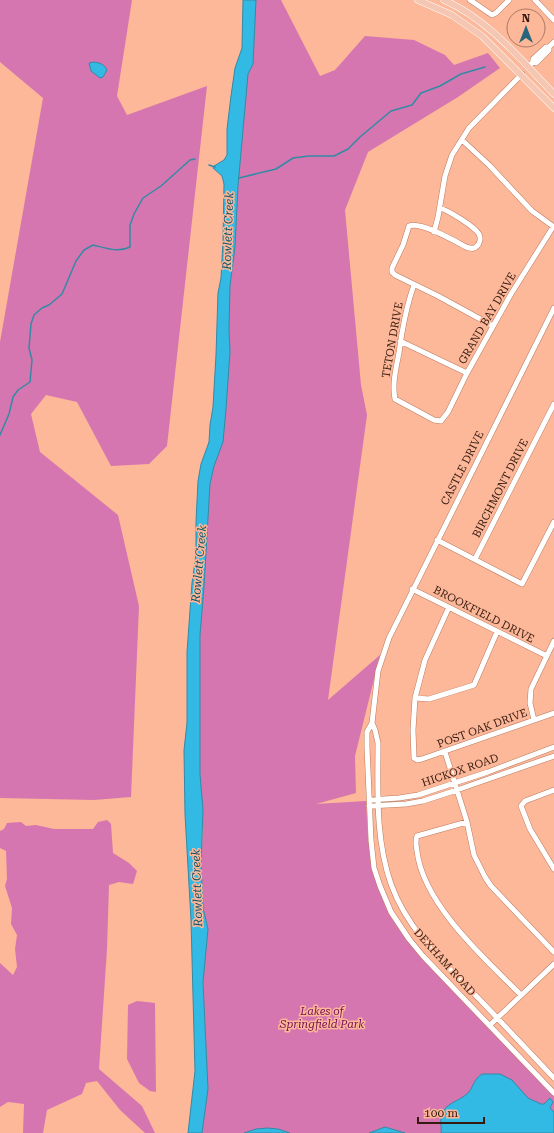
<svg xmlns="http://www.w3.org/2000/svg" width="554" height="1133" font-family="'Roboto Serif',serif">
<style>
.green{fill:#d676b0}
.water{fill:#32b9e4;stroke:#338aa4}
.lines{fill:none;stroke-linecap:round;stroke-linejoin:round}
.stream{stroke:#338aa4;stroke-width:1.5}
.minor-casing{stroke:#bb7a5d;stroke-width:6}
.major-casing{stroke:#fff;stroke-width:7}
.minor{stroke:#fff;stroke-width:5}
.major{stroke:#f5c7b3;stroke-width:6}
.labels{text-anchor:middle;stroke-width:3;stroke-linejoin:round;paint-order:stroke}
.street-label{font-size:11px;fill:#351b0f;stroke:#fdb799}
.park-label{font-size:11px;font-style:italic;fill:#740d55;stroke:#fdb799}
.water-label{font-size:12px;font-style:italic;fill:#09546b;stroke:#fdb799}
</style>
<rect width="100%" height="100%" fill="#fdb799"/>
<path class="green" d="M0,0H132L117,96L127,115L207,86L167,446L149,464L111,466L77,402L46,395L31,414L40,452L118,515L139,606L131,797L94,800L0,798V342L43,98L0,62Z
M252,0H281L320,76L335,70L365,36L414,40L445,55L454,65L488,53L500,68L458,97L368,152L345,210L361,385L367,415L328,700L380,655L355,756L356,793L316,804L366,801L368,838L371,859L387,907L428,964L554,1096V1133H202L208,1089L203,982L208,929L203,908L201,864L203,826L199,811L194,584L216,434L222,305Z
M107,820L111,824L113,853L129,863L137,871L133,884L119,882L109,885L107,949L99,1069L142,1106L155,1133H145L120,1110L97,1081L86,1083L82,1094L47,1110L43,1133H23L24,1104L8,1102L0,1107V963L13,975L17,967L15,949L17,935L11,924L12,908L5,886L7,879L6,851L0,848V831L4,829L7,823L21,822L26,826L36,825L54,829H93L98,822Z
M137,1001L155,1003L156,1092L150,1091L139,1083L127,1059L128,1005Z"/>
<path class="water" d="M243,0H256L253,64L248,74L238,186L235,247L230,286L229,329L230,352L226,409L223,442L214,466L210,484L204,587L200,635V774L203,810L201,864L203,908L208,929L203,982L208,1089L202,1133H188L195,1071L191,920L185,814L184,750L187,723V652L192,583L196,554V522L198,481L201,464L209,442L210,425L213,407L216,355L218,293L221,278L223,241L224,184L222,176L213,168L214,166L224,160L227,155V129L231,96L235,68L242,48Z
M94,62C100,63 104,64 107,70L103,77L100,78L91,71L89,63Z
M482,1074H500L512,1080L528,1098L541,1104H544L550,1098L553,1102L550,1108L554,1112V1133H441C442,1128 440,1122 441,1117C443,1103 461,1101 469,1092C474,1085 474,1079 482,1074Z
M385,1127L405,1133H369Z
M267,1128L278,1129L290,1133H244L256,1129Z"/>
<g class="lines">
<path class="stream" d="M209,165L215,167
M239,178L276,169L293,158L309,156H334L348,149L360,137L391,111L412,105L421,93L440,86L461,74L485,67
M0,435L9,414L13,397L18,390L30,382L32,360L29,348L31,324L34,315L42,308L49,305L62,294L76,261L84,250L93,245C106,248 118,253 130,247V225L134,214L143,198L161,186L190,160L195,159"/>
<g class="minor-casing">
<path id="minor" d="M470,0L492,15L496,13L509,0
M535,0L554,20
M533,62V59L546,47H549L554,42
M531,64L533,62L536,63L549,50V47
M462,140L489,165L532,211L554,227
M440,208C449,211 474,226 479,234C481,238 480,243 477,246C474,250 470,248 466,247C455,241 420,221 409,226L403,245L392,268V272L395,275L438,296L493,326
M434,232L438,217L445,176L452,155L469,128L522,74
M414,285C406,307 402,330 399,353C396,368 392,384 395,399L434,420L441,421L448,412L467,373L511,294L553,227
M554,308L389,638L378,671L372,723L367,732V747L371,840L374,868L380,886L391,912L409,939L423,956L554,1093
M400,341L467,373
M437,540L522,584L554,522
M475,559L554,404
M412,589L547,656
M449,607L425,660L415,698L413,730L414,758L417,760L422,759L554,713
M415,698L429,699L474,685L497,632
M534,720L530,703L531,689L554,641
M372,723L375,730L378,743C378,790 375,838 391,884C408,932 448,967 483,1003C507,1028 530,1053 554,1078
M445,752L467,822L474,855L485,877L491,886L554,952
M554,790L525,801L521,806L530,829L554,869
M369,800L399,798L418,795L488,772L554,747
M369,806L406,804L423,801L457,790L554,756
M467,822L417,836C415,841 416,845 417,851C423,904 485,959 521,995
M490,1025L554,964"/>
</g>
<g class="major-casing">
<path id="major" d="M418,0L452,15L482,36L554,108
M444,0C489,20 520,59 554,94"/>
</g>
<use href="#minor" class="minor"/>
<use href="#major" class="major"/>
</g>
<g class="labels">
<g class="street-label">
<text transform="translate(487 318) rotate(-60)" y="4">GRAND BAY DRIVE</text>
<text transform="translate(392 340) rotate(-80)" y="4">TETON DRIVE</text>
<text transform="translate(462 468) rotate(-63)" y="4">CASTLE DRIVE</text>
<text transform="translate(500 488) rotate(-63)" y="4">BIRCHMONT DRIVE</text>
<text transform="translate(484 614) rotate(27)" y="4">BROOKFIELD DRIVE</text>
<text transform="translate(482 728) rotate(-20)" y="4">POST OAK DRIVE</text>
<text transform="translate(460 770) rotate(-19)" y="4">HICKOX ROAD</text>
<text transform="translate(445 962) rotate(48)" y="4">DEXHAM ROAD</text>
</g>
<g class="park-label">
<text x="322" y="1015">Lakes of<tspan x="322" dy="13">Springfield Park</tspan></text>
</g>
<g class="water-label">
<text transform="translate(228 231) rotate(-88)" y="4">Rowlett Creek</text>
<text transform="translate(199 564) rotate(-85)" y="4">Rowlett Creek</text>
<text transform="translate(197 888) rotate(-92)" y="4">Rowlett Creek</text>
</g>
</g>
<g transform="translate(526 28)"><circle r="19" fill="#fdb799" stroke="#ad7962"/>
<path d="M0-3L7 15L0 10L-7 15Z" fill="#26657b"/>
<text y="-6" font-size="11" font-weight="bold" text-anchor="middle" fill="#351b0f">N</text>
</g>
<path d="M418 1117v6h66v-6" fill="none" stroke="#351b0f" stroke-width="2"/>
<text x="424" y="1117" font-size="12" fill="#351b0f" stroke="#fdb799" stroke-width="3" paint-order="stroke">100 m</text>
</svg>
